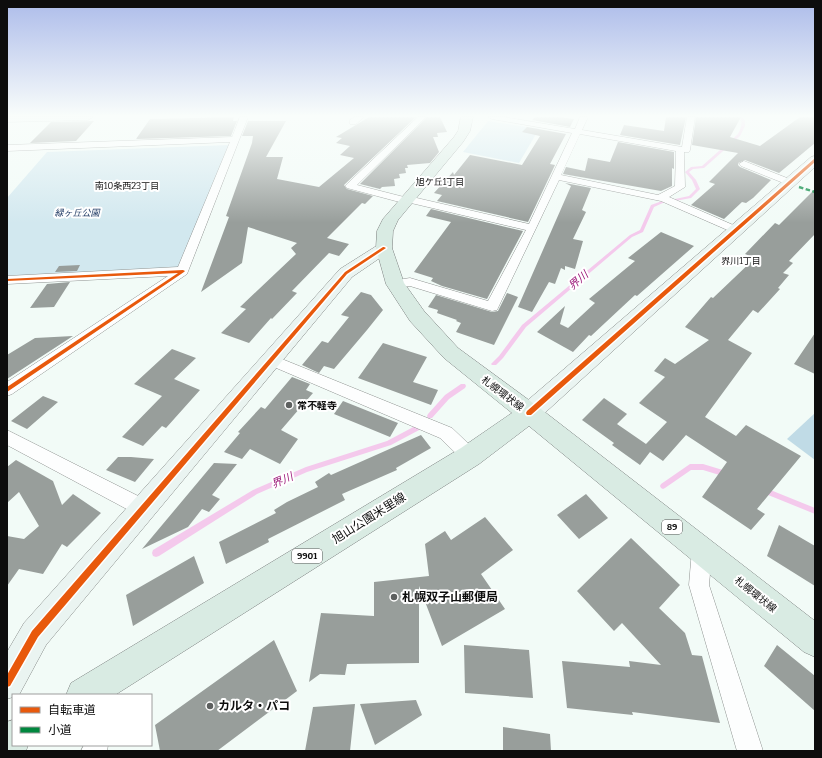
<svg xmlns="http://www.w3.org/2000/svg" width="822" height="758" font-family="Bitter,'Noto Sans JP',serif">
<style>
.green{fill:#d2e8ef}
.forest{fill:#c0dbe6}
.lines{fill:none;stroke-linecap:round;stroke-linejoin:round}
.stream{fill:#f4c9ec;fill-rule:evenodd}
.building{fill:#989e9b}
.street-casing{stroke:#909492;stroke-width:1}
.secondary-casing{stroke:#878b89;stroke-width:1}
.primary-casing{stroke:#7d8180;stroke-width:1}
.street{fill:#fdfefe;fill-rule:evenodd}
.secondary{fill:#eaf4f1;fill-rule:evenodd}
.primary{fill:#d9ebe3;fill-rule:evenodd}
.quiet{stroke:#00873e;stroke-width:2.5;stroke-dasharray:4.5 2.5;stroke-linecap:butt}
.cycleway-casing{stroke:#fff;stroke-width:3}
.cycleway{fill:#e8590c;fill-rule:evenodd}
.poi-dot{fill:#5d605f;stroke:#fff;stroke-width:1.5}
.labels{text-anchor:middle;stroke-width:4;stroke-linejoin:round;paint-order:stroke}
.far-neighbourhood-label{font-size:9px;fill:#0d0d0d;stroke:#fff}
.far-park-label{font-size:9px;font-style:italic;fill:#1f3963;stroke:#fff}
.shield{fill:#fff;stroke:#565656;stroke-width:1}
.shield-label{font-size:9px;font-weight:bold;fill:#0d0d0d}
.street-label{font-size:10px;fill:#0d0d0d;stroke:#fff}
.poi-label{font-size:10px;font-weight:bold;fill:#0d0d0d;stroke:#fff;text-anchor:start}
.water-label{font-size:11px;font-style:italic;fill:#9c1979;stroke:#fff}
.near-street-label{font-size:12px;fill:#0d0d0d;stroke:#fff}
.near-poi-label{font-size:12px;font-weight:bold;fill:#0d0d0d;stroke:#fff;text-anchor:start}
</style>
<rect width="100%" height="100%" fill="#f2fbf7"/>
<path class="green" d="M488,121L539,129L519,163L463,152Z
M229,145L189,261L174,269L7,280V198L47,152Z"/>
<path class="forest" d="M815,413V460L787,439Z"/>
<g class="lines">
<path class="stream" d="M740,117H742L745,121V126L740,136L704,168L693,169L689,172L696,180L700,189L691,198L675,201V199L689,196L696,189L692,180L685,172L691,167L702,166L738,134C741,128 743,123 740,117Z
M662,201L665,202L654,207L643,232L632,237L526,327L503,358L496,365H492L491,364L499,356L522,325L630,235L640,230L651,205Z
M461,384H465L466,386L465,388L449,399L432,418H428L427,416L428,414L445,395Z
M419,424L421,425L422,427L421,429L391,445L307,472L257,494L159,556L156,557L153,556L152,553L153,550L253,490L306,467L387,441Z
M690,464H703L726,471L728,472L729,474L728,476L726,477L703,470H691L665,488L663,489L661,488L660,486L661,484Z
M763,487L815,508V514L761,492L760,490L761,488Z"/>
</g>
<path class="building" d="M234,117L233,121H237L231,136L136,139L150,119Z
M369,117H416L344,185L347,189L373,196L365,204L362,203L327,238L349,244L339,256L329,253L292,291L297,293L272,319L271,318L249,343L221,333L246,309L240,307L296,254L291,248L297,243L248,227L242,263L201,292L229,217L226,216L252,143L253,136H242L248,121H286L266,157H283L277,179L319,187L354,158L340,155L350,146L336,143L342,138L336,137Z
M427,117H440L447,132L437,133L438,137H433L439,152L430,163L407,165L408,168H405L406,173L399,174L400,178L394,179L395,186L382,187L380,189L360,184Z
M535,117H559L574,119L570,127L532,120Z
M666,117H686L680,145L620,135L624,125L664,131Z
M696,117H741L730,137L760,146L800,117H815V143L779,173L745,160L738,163V165L740,167L771,180L753,198L746,203L742,202L724,219L691,205L715,184L709,182L738,153L692,145Z
M94,121L76,141L30,143L51,122Z
M527,127L566,134L550,164L555,165L528,222L437,201L442,195L434,193L453,172L454,175L470,155L522,165L540,136L522,132Z
M618,142L674,152V169L672,168V186L661,191L563,174L566,167L585,171L588,158L610,162Z
M565,183L591,188L582,210L586,212L573,239L583,241L575,269L565,266V270L561,268L555,284L549,282L532,312L518,307L571,186Z
M815,189V234L789,261L793,263L783,273L789,275L778,288L780,289L758,313L753,310L728,340L752,353L705,417L736,436L746,425L801,456L757,509L765,514L751,530L702,497L727,462L686,435L663,461L650,452L640,465L612,445L614,443L582,420L604,398L627,414L617,424L646,444L667,422L639,403L665,377L654,371L665,358L675,364L709,340L685,327L711,297L713,298L755,258L745,254L775,223L779,225Z
M431,209L523,231L487,299L442,286L431,281L433,278L414,272L451,222L426,216Z
M661,232L694,246L637,296L635,295L591,336L589,335L573,352L537,332L565,306L560,324L568,328L595,303L589,299L635,261L628,258Z
M80,265L77,271L55,272L59,266Z
M70,282L54,307L30,308L47,284Z
M361,292L371,295L383,310L367,330L334,369L324,366L319,373L302,365L322,341L328,343L349,317L341,315Z
M507,293L518,297L494,345L456,332L461,323L456,321L457,320L437,313L438,310L428,307L436,295L492,312L498,311Z
M815,333V374L794,364Z
M73,336L7,379V355L35,338Z
M383,343L427,357L413,382L438,390L431,405L358,378Z
M172,349L196,358L174,379L200,390L166,428L162,426L143,446L122,437L162,396L134,384Z
M292,377L310,384L306,390L313,393L281,430L298,439L280,464L250,449L242,459L224,452L240,433L238,432L261,407L265,409Z
M43,396L58,402L27,429L11,421Z
M343,401L398,423L390,437L334,414Z
M421,435L431,448L396,468L397,470L342,494L345,500L268,539L269,542L226,564L219,542L276,513L274,510L287,502L318,487L315,482L329,473L331,475Z
M118,457H131L154,459L135,482L106,470Z
M16,460L53,481L62,505L73,494L101,513L67,547L62,544L43,574L19,569L7,586V536L24,539L39,526L19,492L7,503V467Z
M214,463L237,464L212,495L220,499L209,512L202,509L188,527L142,549Z
M586,494L608,518L579,539L557,515Z
M485,517L513,550L481,574L505,609L442,646L419,586V663L347,664L345,675L320,674L309,682L321,613L374,616V582L429,576L425,544L445,531L451,540Z
M779,525L815,546V586L767,556Z
M631,538L680,585L659,608L685,633L692,655L702,656L720,723L632,712L633,715L567,708L562,661L630,667L629,661L661,665L622,623L614,631L577,591Z
M194,556L204,583L133,626L126,595Z
M274,640L297,691L217,751H160L155,725Z
M464,645L529,650L533,698L465,693Z
M777,645L815,676V711L764,666Z
M416,700L422,715L375,745L360,704Z
M355,704L350,751H305L313,707Z
M503,727L550,734L551,751H503Z"/>
<g class="lines">
<g class="street-casing">
<path id="street" d="M240,117H248L187,274L12,394L7,396V382L168,276L7,284V276L178,267L230,142L7,151V145L232,137Z
M355,117H364L356,124H350V120Z
M418,117H426L357,185L404,197L408,196L529,224L572,133L492,119L488,117H504L575,129L580,117H588L582,130L682,147L687,117H695L690,150L689,152H684L685,187L669,197L740,228L741,230L736,233L732,232L661,201L559,180L497,310L492,311L410,286L395,288L391,287L389,284L391,281L410,278L488,301L526,230L411,203L407,204L347,188L345,186L347,184ZM580,134L676,151L675,186L658,195L561,175Z
M744,161L792,180L794,182L789,185L786,184L741,166L739,164Z
M272,355L452,428L476,451L479,456L476,461L470,464L464,461L440,438L267,364L265,360L267,356Z
M7,430L150,502L152,508L150,514L143,517L136,514L7,445Z
M702,540L709,543L712,550L709,585L763,751H737L689,585L692,550L695,543Z
M84,745H108L107,751H81Z"/>
</g>
<g class="secondary-casing">
<path id="secondary" d="M7,117H93L88,120L7,122Z
M815,156V167L537,420L529,422L521,420L518,413L521,406L811,157Z
M384,243L390,245L392,248L390,251L352,277L46,645L19,695H13V697L7,699V652L24,623L340,269L378,245Z"/>
</g>
<g class="primary-casing">
<path id="primary" d="M461,117H473L470,131L463,142L398,220L393,231L392,248L404,283L424,311L458,348L537,406L815,621V657L804,652L529,426L479,464L115,695H66L71,683L461,448L512,413L444,358L410,321L386,284L376,248L377,231L383,219L454,137L458,131Z
M13,720V745H28L26,751H7V722Z"/>
</g>
<use href="#street" class="street"/>
<use href="#secondary" class="secondary"/>
<use href="#primary" class="primary"/>
<path class="quiet" d="M799,187L815,192"/>
<g class="cycleway-casing">
<path id="cycleway" d="M814,159H815V162L531,415H527L526,413L527,411Z
M383,247H384L386,248L347,274L38,637L10,686L7,687V675L32,631L345,272Z
M183,270L185,271L184,272L7,392V387L178,273L7,281V279Z"/>
</g>
<use href="#cycleway" class="cycleway"/>
</g>
<linearGradient id="sky" x2="0" y2="1"><stop stop-color="#adbcea"/><stop offset="0.52" stop-color="#f9fdfb"/><stop offset="1" stop-color="#f9fdfb" stop-opacity="0"/></linearGradient>
<rect width="822" height="223" fill="url(#sky)"/>
<g class="poi-dot">
<circle cx="289" cy="405" r="4"/>
<circle cx="394" cy="597" r="4"/>
<circle cx="210" cy="706" r="4"/>
</g>
<g class="labels">
<g class="far-neighbourhood-label">
<text x="440" y="185">旭ケ丘1丁目</text>
<text x="127" y="189">南10条西23丁目</text>
<text x="741" y="264">界川1丁目</text>
</g>
<g class="far-park-label">
<text x="77" y="216">緑ヶ丘公園</text>
</g>
<g class="shield">
<rect x="662" y="520" width="20" height="14" rx="3"/>
<rect x="292" y="549" width="30" height="14" rx="3"/>
</g>
<g class="shield-label">
<text x="672" y="530">89</text>
<text x="307" y="559">9901</text>
</g>
<g class="street-label">
<text transform="translate(503 393) rotate(37)" y="4">札幌環状線</text>
<text transform="translate(756 594) rotate(39)" y="4">札幌環状線</text>
</g>
<g class="poi-label">
<text x="297" y="409">常不軽寺</text>
</g>
<g class="water-label">
<text transform="translate(578 280) rotate(-40)" y="4">界川</text>
<text transform="translate(282 480) rotate(-24)" y="4">界川</text>
</g>
<g class="near-street-label">
<text transform="translate(369 518) rotate(-32)" y="4">旭山公園米里線</text>
</g>
<g class="near-poi-label">
<text x="402" y="601">札幌双子山郵便局</text>
<text x="218" y="710">カルタ・パコ</text>
</g>
</g>
<rect width="822" height="758" fill="none" stroke="#0d0d0d" stroke-width="16"/>
<rect x="12" y="694" width="140" height="52" fill="#ffffff" stroke="#9e9e9e"/>
<rect x="20" y="707" width="20" height="6" fill="#e8590c" stroke="#9e9e9e"/>
<text x="48" y="714" font-size="12" fill="#0d0d0d">自転車道</text>
<rect x="20" y="727" width="20" height="6" fill="#00873e" stroke="#9e9e9e"/>
<text x="48" y="734" font-size="12" fill="#0d0d0d">小道</text>
</svg>
